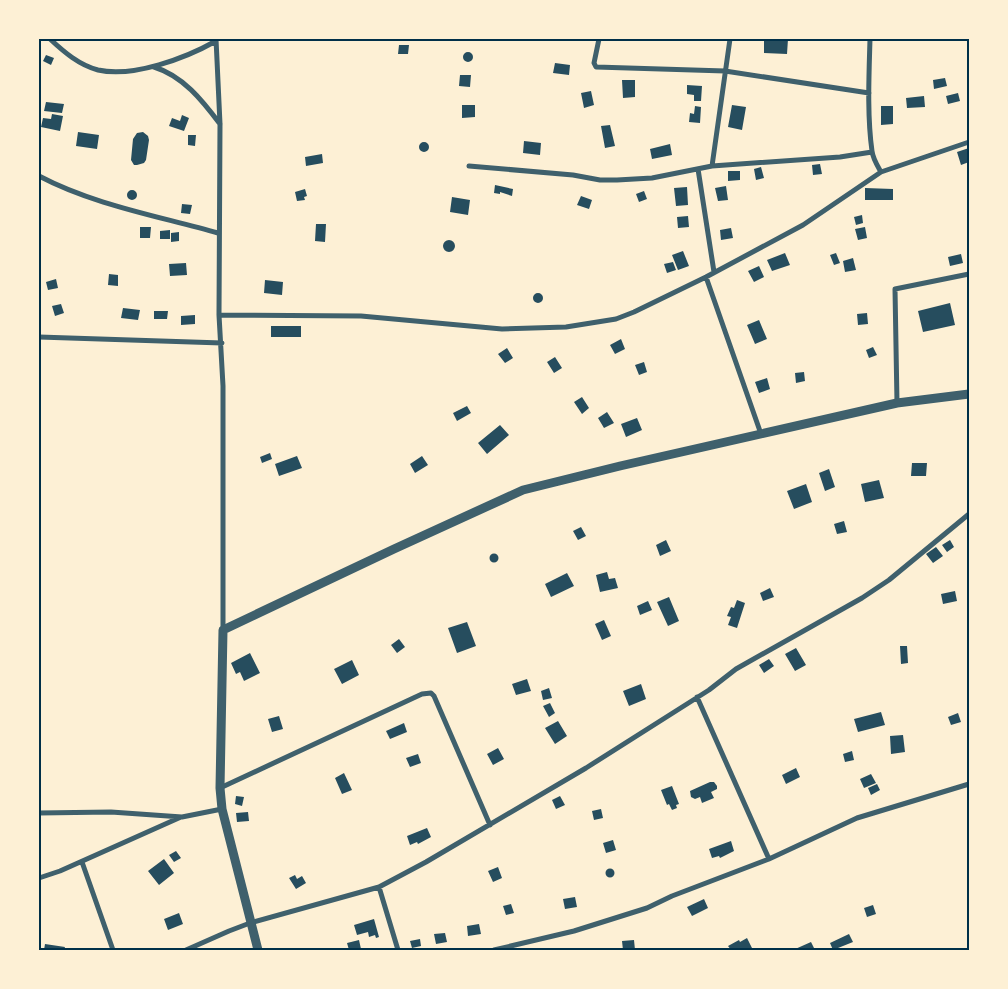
<svg xmlns="http://www.w3.org/2000/svg" width="1008" height="989" font-family="'DM Sans',sans-serif">
<style>
.building{fill:#264d5e}
.lines{fill:none;stroke-linecap:round;stroke-linejoin:round}
.minor{stroke:#3f606c;stroke-width:5}
.tertiary{stroke:#3f606c;stroke-width:9}
.neatline{fill:none;stroke:#003049;stroke-width:2}
</style>
<rect width="100%" height="100%" fill="#fdf0d5"/>
<path class="building" d="M764,39H788L787,54L764,53Z
M399,45H409L408,54H398Z
M463 57a5 5 0 1 1 10 0a5 5 0 1 1-10 0Z
M46,55L54,58L51,65L43,61Z
M555,63L570,65L569,75L553,73Z
M460,75H471L470,87L459,86Z
M945,78L947,86L934,89L933,80Z
M622,80H635V97L623,98Z
M687,85L702,86L701,101H694V95L687,94Z
M591,91L594,105L584,108L581,93Z
M958,93L960,101L948,104L946,96Z
M924,96L925,107L907,108L906,98Z
M46,102L64,104L62,113L44,111Z
M462,105H475V117L462,118Z
M732,105L746,107L742,130L728,127Z
M695,106L701,107L700,123L689,122L690,113L694,114Z
M881,106H893V124L881,125Z
M52,114L63,116L60,131L41,127L43,118L51,119Z
M182,115L189,118L184,131L169,126L172,118L180,121Z
M610,125L615,146L605,148L601,126Z
M78,132L99,135L97,149L76,146Z
M143,132L148,136L149,140L146,160L144,163L137,165H134L131,160L133,139L137,133Z
M188,135H196L195,146L188,145Z
M524,141L541,143L540,155L523,153Z
M419 147a5 5 0 1 1 10 0a5 5 0 1 1-10 0Z
M670,144L672,155L652,159L650,149Z
M969,148V162L961,165L957,152Z
M322,154L323,163L306,166L305,157Z
M820,164L822,174L813,175L812,165Z
M761,167L764,178L756,180L754,169Z
M728,171H740V180L728,181Z
M495,185L513,189L512,196L500,192V194L494,193Z
M726,186L728,200L718,201L715,188Z
M687,187L688,205L676,206L674,188Z
M865,188L893,189V200H865Z
M305,189L307,196L304,197L305,200L297,201L295,192Z
M127 195a5 5 0 1 1 10 0a5 5 0 1 1-10 0Z
M644,191L647,199L639,202L636,194Z
M581,196L592,200L589,209L577,205Z
M452,197L470,200L468,215L450,212Z
M182,204L192,205L190,214L181,213Z
M862,215L863,223L856,225L854,217Z
M688,216L689,227L678,228L677,217Z
M316,224H326L325,242L315,241Z
M140,227H151L150,238H140Z
M865,227L867,238L858,240L855,229Z
M731,228L733,238L721,240L720,230Z
M170,230V239H160V231Z
M179,232V241L171,242V233Z
M443 246a6 6 0 1 1 12 0a6 6 0 1 1-12 0Z
M683,251L689,266L678,270L672,255Z
M785,253L790,265L772,271L767,260Z
M836,253L840,263L834,265L830,255Z
M961,254L963,263L950,266L948,257Z
M853,258L856,270L845,272L843,261Z
M673,262L676,270L667,273L664,264Z
M186,263L187,275L170,276L169,264Z
M759,266L764,277L754,282L748,271Z
M109,274L118,275V286L108,285Z
M56,279L58,288L48,290L46,282Z
M265,280L283,282L282,295L264,293Z
M533 298a5 5 0 1 1 10 0a5 5 0 1 1-10 0Z
M950,303L955,325L923,332L918,311Z
M61,304L64,313L55,316L52,306Z
M123,308L140,310L138,320L121,318Z
M154,311H168L167,319H154Z
M867,313L868,324L858,325L857,314Z
M195,315V324L181,325V316Z
M759,320L767,339L755,344L747,325Z
M271,326H301V337H271Z
M621,339L625,349L615,354L610,345Z
M873,347L877,355L869,358L866,350Z
M507,348L513,358L505,363L498,354Z
M555,357L562,368L554,373L547,362Z
M644,362L647,372L639,375L635,365Z
M804,372L805,381L796,383L795,373Z
M767,378L770,389L759,393L755,382Z
M582,397L589,408L582,414L574,402Z
M467,406L471,413L457,421L453,413Z
M607,412L614,423L604,428L598,418Z
M637,418L642,430L626,437L621,424Z
M500,425L509,435L487,454L478,443Z
M270,453L272,459L262,463L260,457Z
M297,456L302,468L279,476L275,464Z
M422,456L428,465L415,473L410,464Z
M912,463H927L926,476H911Z
M829,469L835,487L825,491L819,473Z
M879,480L884,498L865,502L861,484Z
M806,484L812,502L794,509L787,491Z
M844,521L847,532L837,534L834,524Z
M581,527L586,536L578,540L573,531Z
M666,540L671,551L660,556L656,545Z
M950,540L954,547L947,552L942,545Z
M936,547L943,556L933,563L926,554Z
M489.5 558a4.5 4.5 0 1 1 9 0a4.5 4.5 0 1 1-9 0Z
M607,572L609,579L615,578L618,588L600,592L596,575Z
M567,573L574,586L551,597L545,584Z
M770,588L774,597L763,601L760,593Z
M955,591L957,601L943,604L941,594Z
M669,597L679,621L668,626L657,602Z
M737,600L745,603L737,628L728,625L731,617L727,616L731,607L734,608Z
M648,601L652,610L640,615L637,606Z
M604,620L611,636L602,640L595,624Z
M467,622L476,646L457,653L448,628Z
M399,639L405,647L397,653L391,645Z
M900,646H907L908,663L901,664Z
M796,648L806,665L795,671L785,654Z
M250,653L260,673L244,681L240,672L236,674L231,663Z
M769,659L774,666L764,673L759,665Z
M352,660L359,675L342,684L334,669Z
M527,679L531,691L516,695L512,684Z
M641,684L646,699L629,706L623,691Z
M549,688L552,698L543,700L541,691Z
M550,703L555,713L549,717L543,706Z
M881,712L885,725L858,732L854,719Z
M958,713L961,722L951,725L948,717Z
M279,716L283,729L272,732L268,719Z
M558,721L567,736L555,744L545,728Z
M404,723L407,732L390,739L386,731Z
M903,735L905,752L891,754L890,736Z
M498,748L504,759L493,765L487,754Z
M852,751L854,760L845,762L843,754Z
M418,754L421,763L410,767L406,758Z
M796,768L800,777L786,784L782,775Z
M344,773L352,790L342,794L335,778Z
M871,774L876,783L864,788L860,779Z
M710,782H714L717,786V789L711,792L714,798L702,803L700,797L695,799L691,797L690,791Z
M877,784L880,790L871,795L868,788Z
M672,786L679,804L676,805L677,808L672,810L669,804L667,805L661,790Z
M236,796L244,797L242,806L235,804Z
M560,796L565,805L556,809L552,800Z
M601,809L603,818L594,820L592,811Z
M248,812L249,821L237,822L236,813Z
M427,828L431,837L418,844L417,842L410,845L407,836Z
M613,840L616,850L606,853L603,843Z
M731,841L734,851L720,858L719,856L712,858L709,849Z
M176,851L181,858L174,862L169,855Z
M164,859L174,873L159,885L148,871Z
M498,867L502,878L493,882L488,871Z
M605.5 873a4.5 4.5 0 1 1 9 0a4.5 4.5 0 1 1-9 0Z
M295,875L297,879L302,876L306,883L296,889L289,878Z
M575,897L577,907L565,909L563,899Z
M704,899L708,908L692,916L687,907Z
M511,904L514,913L506,915L503,906Z
M873,905L876,914L867,917L864,908Z
M179,913L183,924L168,930L164,919Z
M374,919L379,937L376,938L375,935L369,937L368,932L357,935L354,925Z
M479,924L481,934L468,936L467,926Z
M445,933L447,942L436,944L434,934Z
M849,934L853,942L833,950L830,943Z
M747,938L753,950H731L728,946L739,940L740,942Z
M420,939L421,946L412,948L410,941Z
M359,940L361,949L349,950L347,943Z
M634,940L635,950H623L622,941Z
M811,942L815,950H793Z
M45,944L65,947L64,950H44Z"/>
<g class="lines">
<path class="minor" d="M50,39C64,52 79,65 98,70C133,78 186,58 216,41
M216,39L220,124L219,315L223,386V630
M599,39L594,63L596,67L725,71L869,93
M870,39C869,74 867,116 872,151C873,159 877,165 881,172
M154,67C183,76 202,100 220,124
M469,166L573,175L600,180H617L652,178L712,166L840,157L872,152
M712,166L730,39
M698,169L714,272
M39,176C94,205 158,216 218,233
M706,277L761,434
M219,315L361,316L502,329L566,327L616,319L634,312L706,277L803,225L881,172L969,142
M39,337L222,343
M897,403L895,289L969,274
M697,697L769,859
M220,788L422,694L431,693L434,696L490,825
M39,813L111,812L182,817L222,809
M82,862L113,950
M39,878L60,871L181,817
M379,887L398,950
M186,950L229,931L250,923L379,887L426,862L586,768L709,690L736,669L862,598L889,580L969,514
M494,950L574,931L647,908L672,896L769,859L857,818L969,784"/>
<path class="tertiary" d="M258,950L222,809L220,788L223,630L394,549L523,490L620,466L897,403L969,394"/>
</g>
<rect width="1008" height="989" fill="none" stroke="#fdf0d5" stroke-width="80"/>
<rect x="40" y="40" width="928" height="909" class="neatline"/>
</svg>
